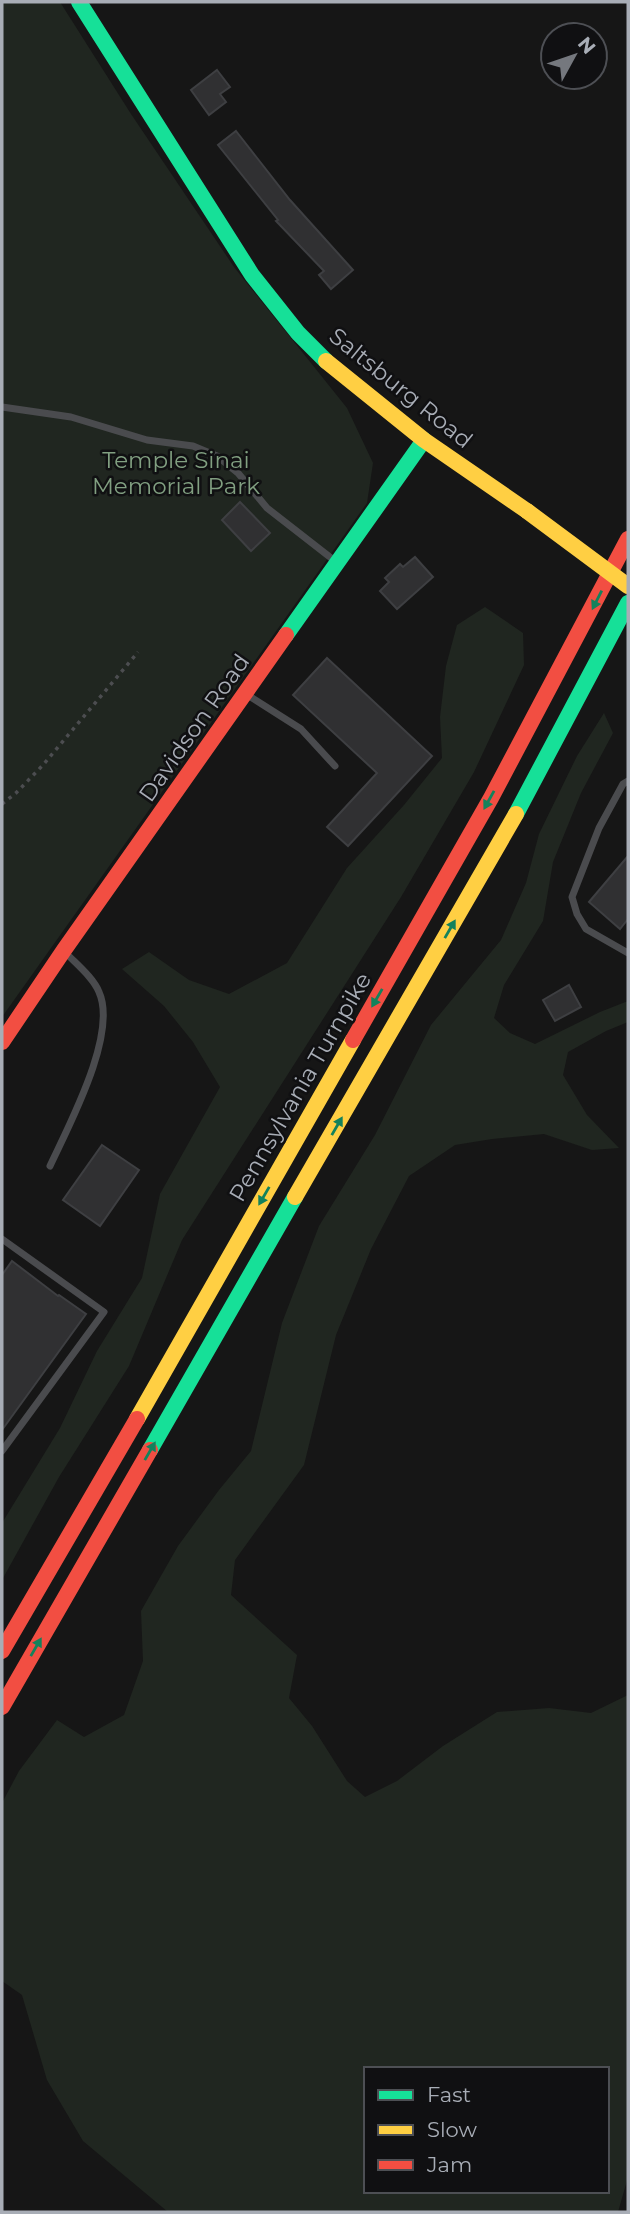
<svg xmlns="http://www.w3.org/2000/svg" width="630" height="2214" font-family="Montserrat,sans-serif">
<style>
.green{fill:#202620;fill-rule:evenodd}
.building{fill:#303032;stroke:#3e3f42;stroke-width:2}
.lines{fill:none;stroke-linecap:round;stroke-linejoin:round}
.path{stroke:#4c4d50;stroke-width:3.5;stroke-dasharray:3.5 5;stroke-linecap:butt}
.lane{stroke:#4a4b4e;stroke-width:7}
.fast{stroke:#16e098;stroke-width:16}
.slow{stroke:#ffcf43;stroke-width:16}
.jam{stroke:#f24e42;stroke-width:16}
.slow-bridge{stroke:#ffcf43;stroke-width:16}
.oneway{fill:#13825c}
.labels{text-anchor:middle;stroke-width:5;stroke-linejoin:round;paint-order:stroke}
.street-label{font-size:23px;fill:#a8adb6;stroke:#101012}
.park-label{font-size:23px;fill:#819f81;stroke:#101012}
</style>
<rect width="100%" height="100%" fill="#161616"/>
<path class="green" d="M2,2H60L131,114L234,267L347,408L373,463L367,503L2,1017Z
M485,607L523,633L524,665L474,772L401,897L182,1240L129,1366L59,1477L2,1580V1523L60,1428L97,1351L142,1278L160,1194L220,1087L193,1042L164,1006L122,969L149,952L189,980L229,994L287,963L347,868L404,805L442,758L440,717L446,666L457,625Z
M604,713L613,733L581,793L553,862L543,921L504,985L494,1018L510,1033L535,1044L600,1012L628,1001V1022L606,1031L568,1052L563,1075L587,1115L619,1148L592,1150L544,1134L492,1139L455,1145L409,1176L371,1249L336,1335L304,1465L235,1560L231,1595L297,1655L289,1698L312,1726L347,1781L365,1797L397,1781L443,1746L497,1712L549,1708L591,1713L628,1695V2177L618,2212H168L83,2141L47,2080L22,1995L2,1981V1803L19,1771L57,1720L84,1737L124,1715L143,1661L141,1611L178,1546L219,1490L251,1451L282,1323L319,1226L375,1135L431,1025L501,940L526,883L539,834L577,756ZM366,2069H607V2191H366Z"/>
<path class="building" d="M217,70L230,87L220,94L226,102L209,115L191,90Z
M236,131L290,200L353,270L331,289L319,275L324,271L276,221L278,220L218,145Z
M240,502L270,533L251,551L222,520Z
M415,557L433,577L397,609L380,591L389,582L385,578L400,564L403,567Z
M327,658L432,756L348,846L327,827L377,773L293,695Z
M628,856V919L620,929L589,902Z
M569,985L581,1007L555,1021L543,1000Z
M102,1145L139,1170L100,1226L63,1200Z
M12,1261L58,1296L59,1295L86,1314L2,1430V1275Z"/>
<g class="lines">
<path class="path" d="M2,804L16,793L43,765L138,652"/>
<path class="lane" d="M2,407L71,417L147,440L193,446L217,456L238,473L267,508L335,561
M246,694L301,729L335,766
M628,781L623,784L599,828L572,897L577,914L586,929L628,953
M50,1166C69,1125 118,1034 99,992C93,977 75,963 64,951
M2,1239L104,1312L2,1451"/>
<path class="fast" d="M79,2L252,275L298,333L326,361
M286,635L424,440
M516,814L628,603
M150,1450L295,1197"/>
<path class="slow" d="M326,361L424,440L527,511
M295,1197L516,814
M137,1419L353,1040"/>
<path class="jam" d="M353,1040L491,798L628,539
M2,1042L64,950L286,635
M2,1651L137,1419
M2,1707L150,1450"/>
<path class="slow-bridge" d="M527,511L628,586"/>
</g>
<defs><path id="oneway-solid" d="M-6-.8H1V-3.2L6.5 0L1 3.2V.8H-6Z" transform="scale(1.75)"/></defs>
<g class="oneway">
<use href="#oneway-solid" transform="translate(597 600) rotate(117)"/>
<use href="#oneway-solid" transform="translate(489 800) rotate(119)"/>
<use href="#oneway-solid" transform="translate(450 929) rotate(-60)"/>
<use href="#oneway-solid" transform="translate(377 998) rotate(120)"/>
<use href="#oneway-solid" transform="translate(337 1126) rotate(-60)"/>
<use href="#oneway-solid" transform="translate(264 1196) rotate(120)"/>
<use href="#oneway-solid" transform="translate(150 1451) rotate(-60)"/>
<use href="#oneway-solid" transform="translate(36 1647) rotate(-60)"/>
</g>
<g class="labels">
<g class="street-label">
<text transform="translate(401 388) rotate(39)" y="8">Saltsburg Road</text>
<text transform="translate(194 728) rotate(-55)" y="8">Davidson Road</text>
<text transform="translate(300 1087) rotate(-60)" y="8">Pennsylvania Turnpike</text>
</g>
<g class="park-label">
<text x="176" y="468">Temple Sinai<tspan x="176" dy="26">Memorial Park</tspan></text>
</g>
</g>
<rect width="630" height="2214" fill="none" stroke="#a8adb6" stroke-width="7"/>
<rect x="364" y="2067" width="245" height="126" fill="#101012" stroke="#4d4f54" stroke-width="2"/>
<rect x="378" y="2090" width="35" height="10" fill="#16e098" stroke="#4d4f54" stroke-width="2"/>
<text x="427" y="2102" font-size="21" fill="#a8adb6">Fast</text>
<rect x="378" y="2125" width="35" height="10" fill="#ffcf43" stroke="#4d4f54" stroke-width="2"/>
<text x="427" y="2137" font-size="21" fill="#a8adb6">Slow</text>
<rect x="378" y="2160" width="35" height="10" fill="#f24e42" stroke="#4d4f54" stroke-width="2"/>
<text x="427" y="2172" font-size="21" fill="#a8adb6">Jam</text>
<g transform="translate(574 56) rotate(50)"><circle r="33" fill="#101012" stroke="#4d4f54" stroke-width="2"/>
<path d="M0-5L12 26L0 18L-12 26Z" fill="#75787e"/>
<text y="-10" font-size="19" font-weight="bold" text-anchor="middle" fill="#a8adb6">N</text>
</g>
</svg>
